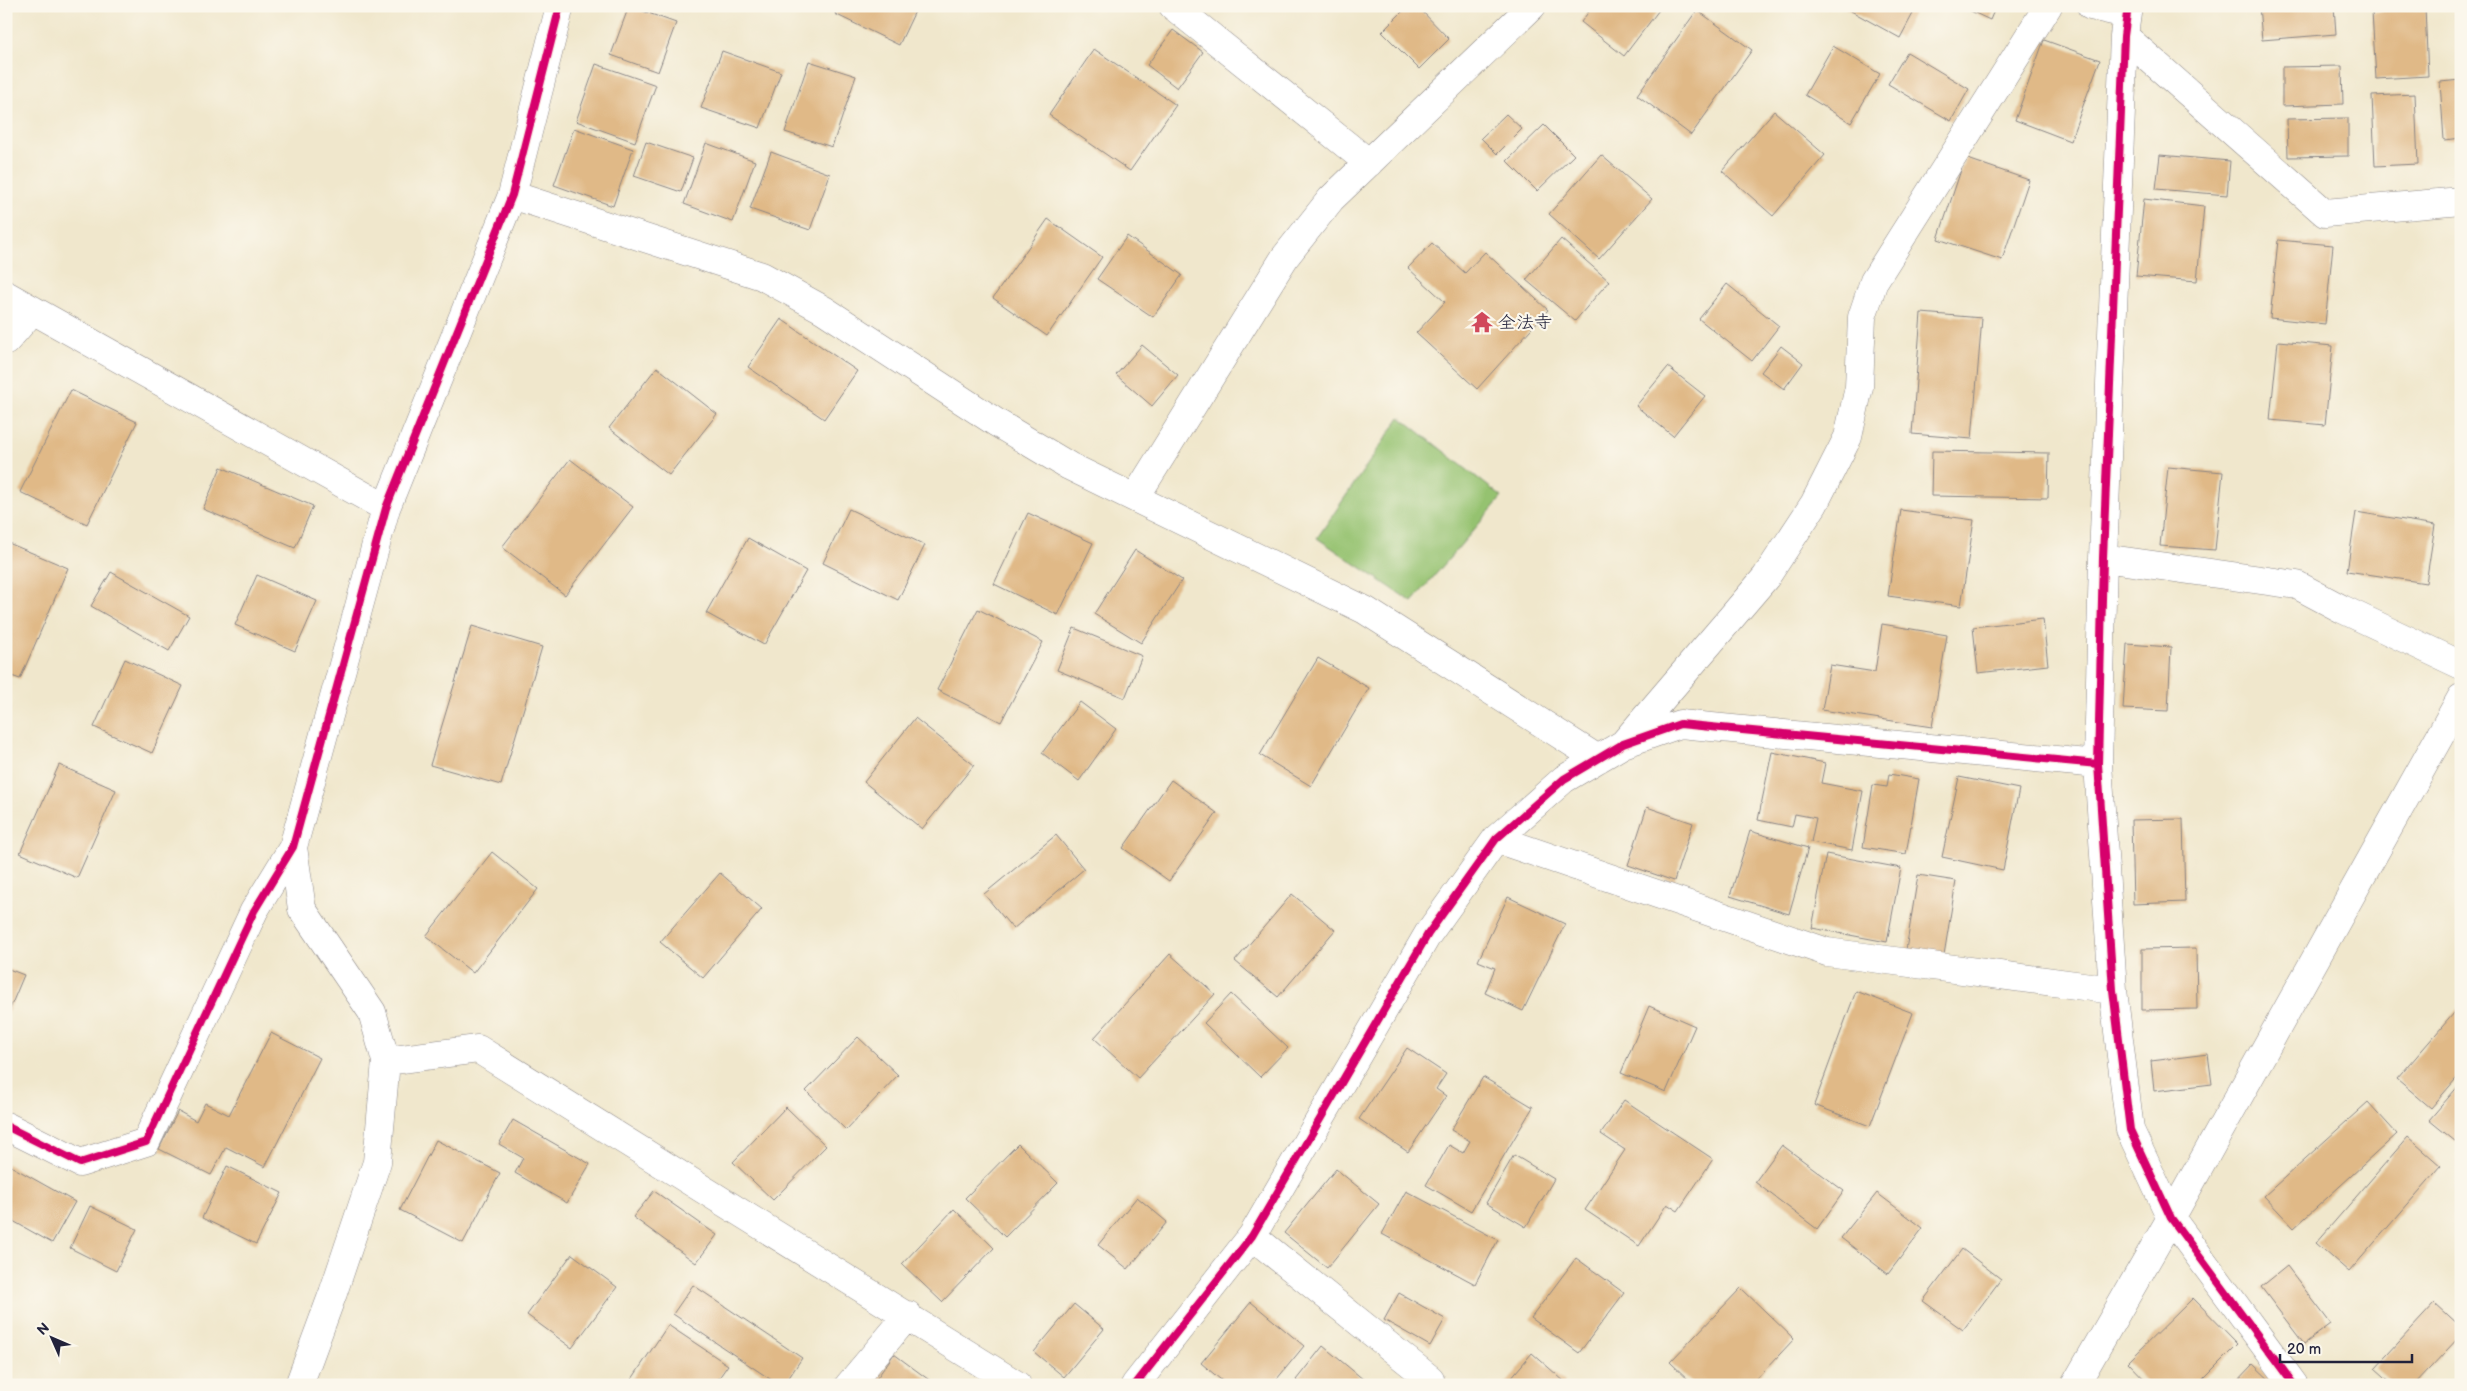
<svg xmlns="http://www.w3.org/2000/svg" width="2467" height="1391" font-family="'Balsamiq Sans','Klee One',sans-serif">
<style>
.green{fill:#95c26f;stroke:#5c7255}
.building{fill:#e0b987}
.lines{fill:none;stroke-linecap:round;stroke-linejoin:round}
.minor-casing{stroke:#898484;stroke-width:29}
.minor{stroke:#fff;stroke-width:28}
.cycleway-casing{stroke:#fbf7ec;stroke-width:11}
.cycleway{stroke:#d6006c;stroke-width:8}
.labels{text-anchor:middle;stroke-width:4.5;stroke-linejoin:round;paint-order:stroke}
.poi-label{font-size:18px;fill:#22223b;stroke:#fbf7ec;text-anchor:start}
</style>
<rect width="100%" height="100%" fill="#fbf7ec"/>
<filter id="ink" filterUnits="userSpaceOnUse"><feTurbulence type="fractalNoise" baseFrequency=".02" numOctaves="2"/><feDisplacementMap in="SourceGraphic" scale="10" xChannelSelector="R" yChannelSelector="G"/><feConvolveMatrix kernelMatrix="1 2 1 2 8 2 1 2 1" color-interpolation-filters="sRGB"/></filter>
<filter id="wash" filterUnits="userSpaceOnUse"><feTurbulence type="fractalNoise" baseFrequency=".0096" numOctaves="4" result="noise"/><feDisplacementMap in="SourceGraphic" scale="20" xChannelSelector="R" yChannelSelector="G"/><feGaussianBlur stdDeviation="1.12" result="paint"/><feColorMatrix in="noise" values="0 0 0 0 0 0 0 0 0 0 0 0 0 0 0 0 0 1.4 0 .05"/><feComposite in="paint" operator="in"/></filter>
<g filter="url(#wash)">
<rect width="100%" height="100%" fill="#f0e7cc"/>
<path class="green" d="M1400,417L1502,497L1412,602L1317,538Z"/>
<g id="blocks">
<path class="building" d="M629,6L676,23L658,72L611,55Z
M839,6H916L917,7L899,45L835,14Z
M1408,6H1417L1449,39L1419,69L1382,32Z
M1593,6H1662L1624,56L1581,22Z
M1842,6H1917L1900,38Z
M1960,6H1996L1990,20Z
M2259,6H2334L2336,34L2262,40Z
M2425,8L2428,76L2376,79L2372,12Z
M1697,10L1752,50L1691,135L1637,95Z
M1173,30L1203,52L1177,88L1147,65Z
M2044,40L2100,60L2070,141L2015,120Z
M1833,46L1880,74L1851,123L1805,95Z
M1094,49L1176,105L1130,171L1049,115Z
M722,51L781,72L760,128L701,108Z
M1907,52L1969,89L1951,121L1888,84Z
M809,61L856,76L832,147L785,132Z
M596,64L656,85L635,142L576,121Z
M2342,66L2343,104L2282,106V67Z
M2461,80V138L2444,140L2440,82Z
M2415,94L2418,164L2375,166L2372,96Z
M1774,111L1825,155L1773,216L1722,171Z
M1506,114L1522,129L1497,154L1481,138Z
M2348,118V156L2288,157L2287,119Z
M1544,125L1574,155L1537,191L1507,161Z
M574,128L633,149L613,206L554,185Z
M646,142L693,158L681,192L634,176Z
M706,143L755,161L733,222L684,204Z
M771,152L830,174L810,230L750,209Z
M1601,155L1652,199L1599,259L1549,214Z
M2160,155L2230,161L2227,195L2156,189Z
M1965,158L2029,180L2002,260L1938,239Z
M2144,199L2204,206L2197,281L2136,276Z
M1048,219L1102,257L1047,336L993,298Z
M1127,236L1182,275L1153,317L1097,279Z
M1561,239L1609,281L1575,321L1526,280Z
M2278,240L2333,245L2325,324L2270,318Z
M1432,243L1465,273L1485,252L1548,310L1477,389L1416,333L1445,302L1408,268Z
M1727,284L1779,326L1752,361L1699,319Z
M1921,313L1982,318L1972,439L1912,434Z
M781,319L857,371L824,419L748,367Z
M2278,341L2333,346L2325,425L2270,420Z
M1142,345L1178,375L1152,406L1116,375Z
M1781,346L1803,363L1784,389L1761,372Z
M657,367L717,414L669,475L609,428Z
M1668,367L1705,396L1673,436L1636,406Z
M71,390L137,422L87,524L20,492Z
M1932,451L2049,453L2048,498L1931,496Z
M570,459L633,507L565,595L502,547Z
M221,467L313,506L295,548L203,509Z
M2168,467L2223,472L2215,550L2160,546Z
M849,509L925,545L898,600L823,563Z
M1901,510L1974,520L1961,606L1888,596Z
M2356,512L2435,525L2426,583L2347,571Z
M1028,513L1093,543L1058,615L994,584Z
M748,538L806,571L764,645L706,613Z
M6,542L68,568L20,679L6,674Z
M1135,550L1182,580L1141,643L1094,614Z
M111,572L189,616L169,651L91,606Z
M257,575L317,601L295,651L235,625Z
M978,609L1043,642L1001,722L937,690Z
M2043,619L2048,665L1978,673L1973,627Z
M1882,624L1947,635L1932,727L1822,710L1830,665L1875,672Z
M472,626L542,647L501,785L430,765Z
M1074,628L1142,656L1125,698L1057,670Z
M2127,644L2171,647L2168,711L2123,709Z
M1318,658L1369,688L1311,786L1260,755Z
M125,659L183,686L152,753L94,727Z
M1080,702L1116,729L1079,781L1042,753Z
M915,718L974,765L922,829L864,782Z
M1772,752L1825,763L1821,783L1863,791L1852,850L1811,842L1816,818L1795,814L1792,827L1758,820Z
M59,765L116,790L77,878L20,853Z
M1889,774L1919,779L1906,854L1863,847L1873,785L1887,787Z
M1959,777L2019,789L2003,870L1942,857Z
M1171,780L1217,813L1169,881L1123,848Z
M1647,807L1693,823L1674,881L1628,865Z
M2183,819L2185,902L2133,904L2131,820Z
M1750,831L1808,848L1789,914L1730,896Z
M1056,835L1084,869L1013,929L984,894Z
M492,852L538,889L473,973L426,936Z
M1826,854L1901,868L1887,942L1812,928Z
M720,873L762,909L703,978L660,942Z
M1918,875L1956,881L1944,955L1906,950Z
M1292,894L1335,930L1278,997L1235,961Z
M1508,897L1565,924L1523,1011L1485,993L1495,968L1478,961Z
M2196,948L2197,1009L2142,1010V949Z
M1170,954L1215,994L1138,1078L1094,1038Z
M6,968L24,975L6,1018Z
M1856,991L1913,1013L1870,1126L1814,1105Z
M1231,994L1288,1048L1260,1077L1204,1023Z
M2461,1005V1073L2431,1108L2397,1079Z
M1649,1006L1695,1026L1666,1092L1621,1073Z
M271,1033L320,1058L265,1167L226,1147L211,1175L159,1149L178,1111L196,1121L205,1103L229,1115Z
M858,1037L898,1075L846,1130L806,1091Z
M1407,1048L1446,1074L1436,1089L1446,1096L1408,1152L1359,1119Z
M2208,1054L2212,1084L2154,1091L2151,1061Z
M1483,1077L1533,1107L1471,1211L1426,1185L1449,1145L1463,1153L1470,1141L1451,1130Z
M2461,1083V1146L2429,1120Z
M1624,1100L1713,1159L1678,1211L1667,1204L1639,1246L1585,1210L1625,1150L1601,1134Z
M2368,1102L2397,1134L2294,1228L2264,1196Z
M786,1107L826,1146L773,1200L733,1162Z
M513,1120L590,1164L567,1203L515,1173L523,1158L499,1144Z
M2408,1137L2441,1166L2349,1272L2316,1243Z
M436,1140L500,1173L463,1243L400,1210Z
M1018,1144L1058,1183L1005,1237L965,1198Z
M1782,1145L1844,1191L1817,1229L1755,1182Z
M1514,1155L1554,1179L1526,1227L1486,1203Z
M7,1164L75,1202L52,1243L6,1217Z
M227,1166L282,1193L256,1244L202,1218Z
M1336,1169L1379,1204L1327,1268L1284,1233Z
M654,1191L717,1235L696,1263L633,1217Z
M1406,1191L1498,1240L1475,1284L1382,1234Z
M1877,1193L1923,1228L1888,1274L1841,1238Z
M1137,1197L1167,1222L1128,1269L1098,1245Z
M90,1206L137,1229L116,1271L70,1248Z
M954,1209L994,1248L942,1302L902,1264Z
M1962,1249L2001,1279L1963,1330L1923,1301Z
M572,1254L617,1287L572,1348L527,1315Z
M1576,1258L1624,1293L1579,1353L1531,1318Z
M2287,1266L2331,1324L2304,1344L2261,1287Z
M693,1285L802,1358L784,1385H779L673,1314Z
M1741,1288L1794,1339L1751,1385H1694L1670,1362Z
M1399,1293L1445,1319L1430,1346L1384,1320Z
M2193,1298L2238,1344L2197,1385H2150L2128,1362Z
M1251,1302L1304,1346L1272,1385H1227L1201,1363Z
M2435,1303L2461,1327V1335L2414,1385H2394L2375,1368Z
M1074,1304L1104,1329L1064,1377L1034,1352Z
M668,1325L728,1365L714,1385H628Z
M1323,1346L1364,1380L1360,1385H1301L1296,1380Z
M1532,1353L1565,1382L1563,1385H1505Z
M894,1354L936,1385H872Z
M2253,1364L2275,1385H2233Z"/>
</g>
</g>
<g filter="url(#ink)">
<use href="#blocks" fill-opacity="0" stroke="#898484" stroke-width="1"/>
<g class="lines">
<g class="minor-casing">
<path id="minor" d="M1173,6L1369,163
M2091,6L2127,14
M2128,6L2124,36L2103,558L2098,764L2113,990L2130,1130L2171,1218L2294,1385
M2124,36L2325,213L2461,201
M512,195L762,276L824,310L997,423L1069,466L1365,610L1598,759
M6,295L386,508
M6,341L33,310
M1135,498L1285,257L1331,199L1532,6
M2103,558L2297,585L2342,609L2461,665
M1624,743L1766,577L1814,504L1848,437L1859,387L1862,317L1874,281L2048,6
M1496,839L1827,952L2113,990
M293,847L302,909L372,1012L386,1061L377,1162L333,1293L299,1385
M386,1061L478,1049L1017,1385
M6,1126L80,1163L146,1142L254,911L293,847L386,508L512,195L560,6
M1252,1236L1430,1379L1429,1385
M849,1385L908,1315
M1135,1385L1252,1236L1428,934L1496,839L1564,779L1623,744L1680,724L2098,764
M2075,1385L2171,1218L2461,698"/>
</g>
<use href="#minor" class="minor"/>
<g class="cycleway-casing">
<path id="cycleway" d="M2128,6L2124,36L2103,558L2098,764L2113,990L2130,1130L2171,1218L2294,1385
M6,1126L80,1163L146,1142L254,911L293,847L386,508L512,195L560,6
M1135,1385L1252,1236L1428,934L1496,839L1564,779L1623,744L1680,724L2098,764"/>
</g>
<use href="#cycleway" class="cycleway"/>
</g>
</g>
<defs>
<g id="temple-bare" transform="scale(1.725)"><path d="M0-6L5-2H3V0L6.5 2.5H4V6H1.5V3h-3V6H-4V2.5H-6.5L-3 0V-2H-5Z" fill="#d1495b" stroke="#fbf7ec" stroke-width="2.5" paint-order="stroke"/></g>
</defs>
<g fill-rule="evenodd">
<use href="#temple-bare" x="1482" y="322"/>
</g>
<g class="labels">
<g class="poi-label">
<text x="1498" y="328">全法寺</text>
</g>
</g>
<rect width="2467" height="1391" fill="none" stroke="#fbf7ec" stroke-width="25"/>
<g transform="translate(52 1338) rotate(315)" stroke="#fbf7ec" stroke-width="4" paint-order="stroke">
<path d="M0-4L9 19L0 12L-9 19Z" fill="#22223b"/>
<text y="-8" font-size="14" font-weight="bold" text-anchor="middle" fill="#22223b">N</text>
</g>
<path d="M2280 1354v8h132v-8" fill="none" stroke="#22223b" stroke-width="2.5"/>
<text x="2287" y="1354" font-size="15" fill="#22223b" stroke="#fbf7ec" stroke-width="4" paint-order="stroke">20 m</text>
</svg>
